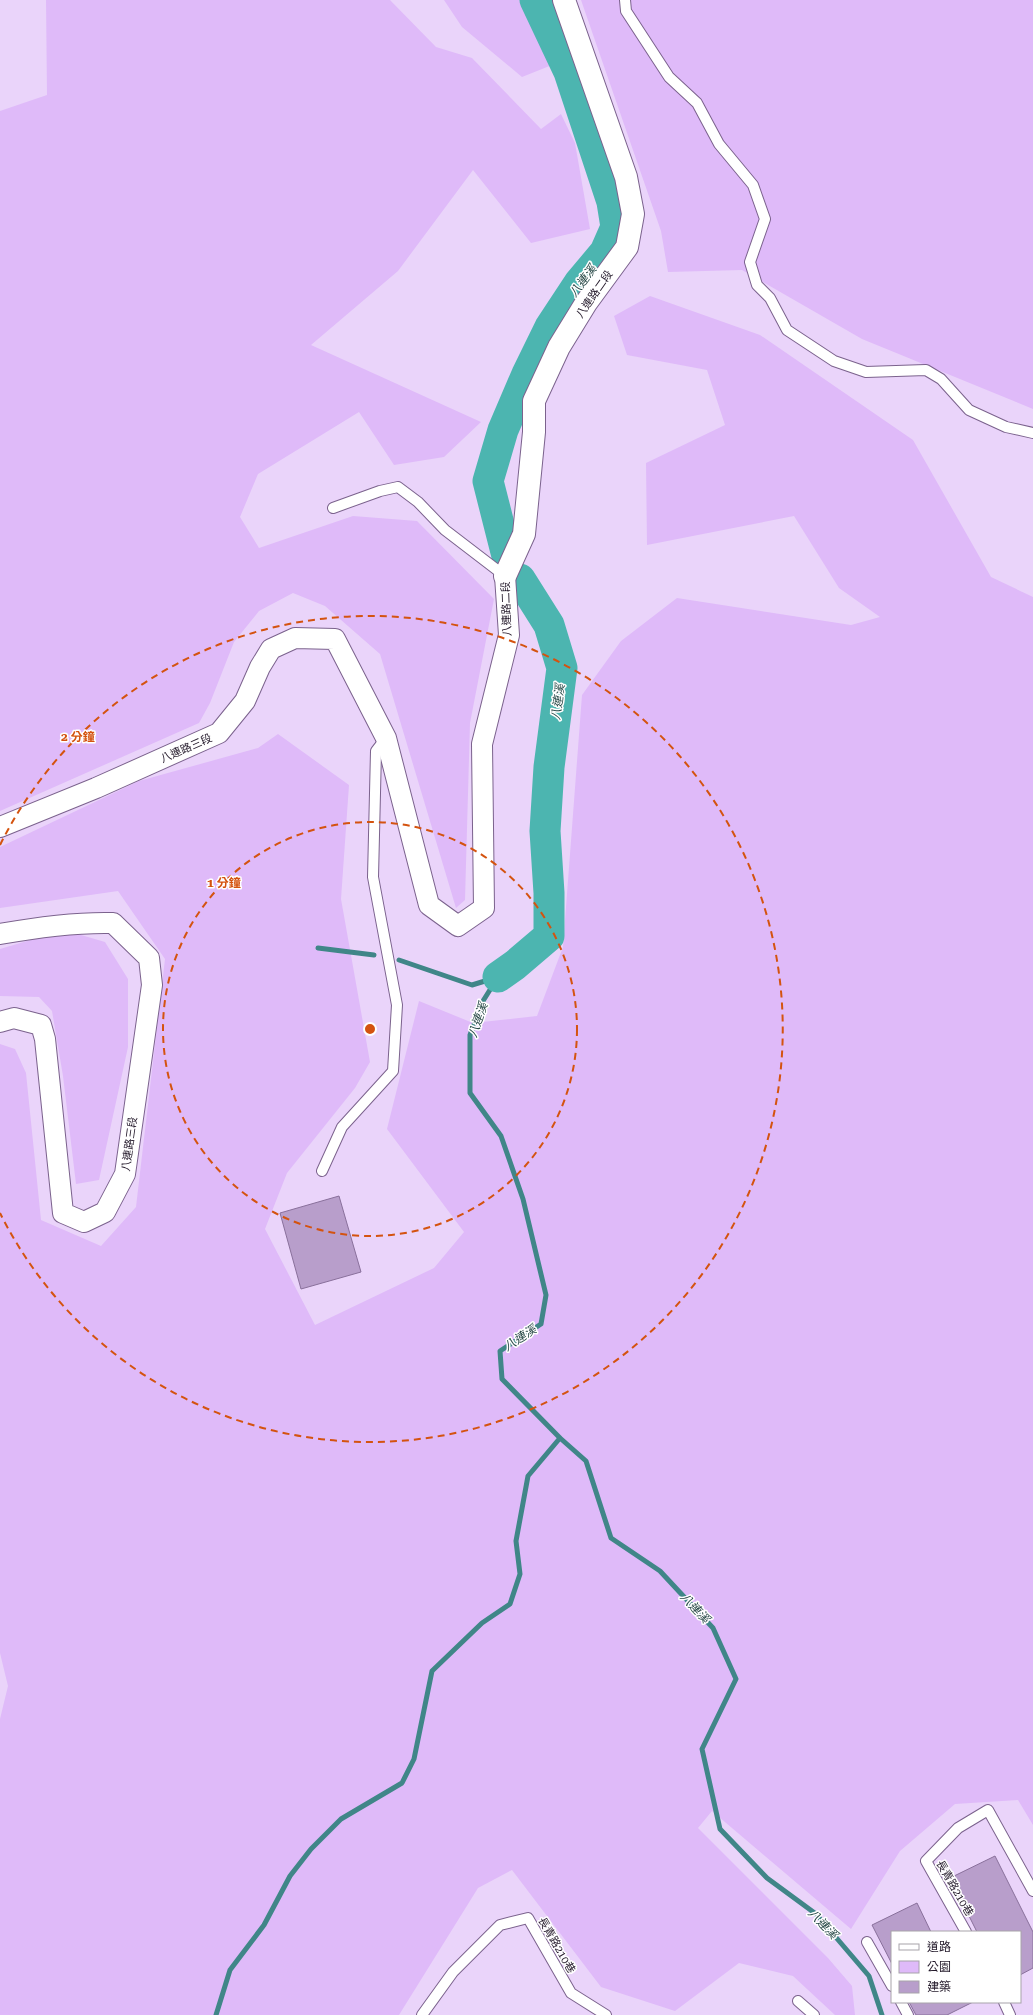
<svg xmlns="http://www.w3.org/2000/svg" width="1033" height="2015" font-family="'Roboto Serif','Noto Sans TC',serif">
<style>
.green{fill:#dfbaf9}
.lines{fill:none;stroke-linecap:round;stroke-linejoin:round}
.stream{stroke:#408688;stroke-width:5}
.river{stroke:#4cb5b0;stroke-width:31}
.building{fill:#b89ecb;stroke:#89709b}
.service-casing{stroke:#7b628d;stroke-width:12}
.minor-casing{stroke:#7b628d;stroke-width:22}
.tertiary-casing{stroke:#7b628d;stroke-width:24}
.service{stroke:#fff;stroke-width:10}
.minor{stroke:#fff;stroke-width:20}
.tertiary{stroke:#fff;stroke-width:22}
.ring{fill:none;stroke:#d4530f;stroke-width:2;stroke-dasharray:7 5}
.labels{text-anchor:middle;stroke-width:3;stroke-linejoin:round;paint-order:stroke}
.street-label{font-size:11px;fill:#23192a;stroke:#fff}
.water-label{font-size:12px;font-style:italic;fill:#284947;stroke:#fff}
.centre{fill:#d4530f;stroke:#fff;stroke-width:2}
.ring-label{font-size:12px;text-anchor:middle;font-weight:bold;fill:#d4530f;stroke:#fff;stroke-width:3;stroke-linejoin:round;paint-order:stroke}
</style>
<rect width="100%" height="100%" fill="#ead4fa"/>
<path class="green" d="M46,0H390L436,47L472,58L541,129L561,114L575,143L590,229L531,243L473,170L398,271L311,345L481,422L444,457L394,465L359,412L258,474L240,517L259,548L353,516L417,521L494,599L470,723L465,900L456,908L380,654L325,606L293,593L259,611L234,642L210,703L199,723L0,811V111L47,95Z
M444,0H520L552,65L522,77L462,27Z
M581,0H1033V409L862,339L742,270L668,272L661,231Z
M650,296L760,335L913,440L991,577L1033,597V1825L1018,1800L955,1804L900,1851L851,1929L712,1811L698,1828L828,1958L852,1986L855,2015H835L793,1976L739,1963L675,2011L601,1987L512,1870L478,1888L399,2015H0V1719L8,1686L0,1653V1044L15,1049L26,1073L41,1220L101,1246L136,1207L165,959L118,891L0,908V847L139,781L258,748L278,734L349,785L341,899L370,1062L355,1088L287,1173L265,1229L315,1325L434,1268L464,1232L387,1129L419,1001L473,1023L537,1016L563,947L582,695L621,641L677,598L851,625L880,617L839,588L794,516L647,545L646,463L725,425L707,370L627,355L614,316Z
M64,930L105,942L128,979V1047L99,1180L76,1184L63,1076L52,1011L39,997L0,996V949Z"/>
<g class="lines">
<path class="stream" d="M318,948L374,955
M399,960L472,985L498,977
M498,977L483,1001L470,1035V1093L501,1136L523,1199L546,1295L541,1324L500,1351L502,1379L560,1438L586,1461L611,1538L660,1571L713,1628L736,1679L702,1749L720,1829L767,1878L816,1914L869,1976L882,2015
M216,2015L230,1970L264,1925L290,1876L311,1849L341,1819L402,1783L414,1759L432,1671L482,1623L510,1604L520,1574L516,1541L528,1476L560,1438"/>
<path class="river" d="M508,560L488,481L503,430L527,374L550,327L579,283L605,252L616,227L612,202L569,72L535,0
M498,977L515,965L549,936V893L545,831L549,767L562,668L549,625L520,579"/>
</g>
<path class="building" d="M339,1196L361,1272L301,1289L280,1213Z
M995,1856L1033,1932V1968L1020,1975V1932H977L950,1878Z
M917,1903L931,1932H892V1964L872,1925Z
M909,2002H973L947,2015H916Z"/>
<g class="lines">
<g class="service-casing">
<path id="service" d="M625,0L626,11L669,77L697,103L719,144L753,185L765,219L750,262L757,285L770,298L787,330L834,361L866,372L926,370L941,379L969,410L1006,427L1033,433
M333,508L380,491L398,487L418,502L445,530L505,576
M322,1171L342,1127L393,1071L397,1005L373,877L376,751L386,738
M966,1932L926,1861L958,1828L988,1810L1033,1891
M867,1942L892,1986
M798,2001L814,2015
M901,2002L908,2015
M1004,2002L1010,2015
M422,2015L453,1972L500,1925L528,1918L571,1993L606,2015"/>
</g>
<g class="minor-casing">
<path id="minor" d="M0,827L96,788L219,733L245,701L260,667L271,649L295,638L335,639L386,738L429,905L458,926L484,908L482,744L509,635L505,576
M0,934C38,927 74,922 113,923L149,958L152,985L125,1174L105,1212L84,1222L63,1213L45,1039L41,1025L14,1018L0,1022"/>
</g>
<g class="tertiary-casing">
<path id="tertiary" d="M505,576L524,534L534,432V401L559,347L586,303L627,247L633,214L626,177L564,0"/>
</g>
<use href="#service" class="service"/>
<use href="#minor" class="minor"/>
<use href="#tertiary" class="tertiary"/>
</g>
<g class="ring">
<circle cx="370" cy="1029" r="207"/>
<path d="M0 845A413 413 0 1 1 0 1213"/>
</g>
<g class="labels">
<g class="street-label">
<text transform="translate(594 294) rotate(-55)" y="4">八連路二段</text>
<text transform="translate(506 609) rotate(-92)" y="4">八連路二段</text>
<text transform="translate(186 748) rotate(-24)" y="4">八連路三段</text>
<text transform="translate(129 1144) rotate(-82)" y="4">八連路三段</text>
<text transform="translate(955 1888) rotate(60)" y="4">長青路210巷</text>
<text transform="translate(557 1945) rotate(60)" y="4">長青路210巷</text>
</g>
<g class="water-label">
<text transform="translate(583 281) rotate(-53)" y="4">八連溪</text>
<text transform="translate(558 702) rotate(-82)" y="4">八連溪</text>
<text transform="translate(478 1020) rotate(-71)" y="4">八連溪</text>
<text transform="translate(520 1338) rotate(-33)" y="4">八連溪</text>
<text transform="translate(695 1608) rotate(47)" y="4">八連溪</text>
<text transform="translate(823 1924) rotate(46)" y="4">八連溪</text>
</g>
</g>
<circle cx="370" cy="1029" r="6" class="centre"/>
<g class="ring-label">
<text x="78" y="741">2 分鐘</text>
<text x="224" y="887">1 分鐘</text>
</g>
<rect x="891" y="1931" width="130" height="72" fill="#ffffff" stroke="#a7a3aa"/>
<rect x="899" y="1944" width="20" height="6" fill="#ffffff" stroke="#a7a3aa"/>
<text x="927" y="1951" font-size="12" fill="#23192a">道路</text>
<rect x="899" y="1961" width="20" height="12" fill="#dfbaf9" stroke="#a7a3aa"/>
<text x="927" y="1971" font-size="12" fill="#23192a">公園</text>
<rect x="899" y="1981" width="20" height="12" fill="#b89ecb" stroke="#a7a3aa"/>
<text x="927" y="1991" font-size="12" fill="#23192a">建築</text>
</svg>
